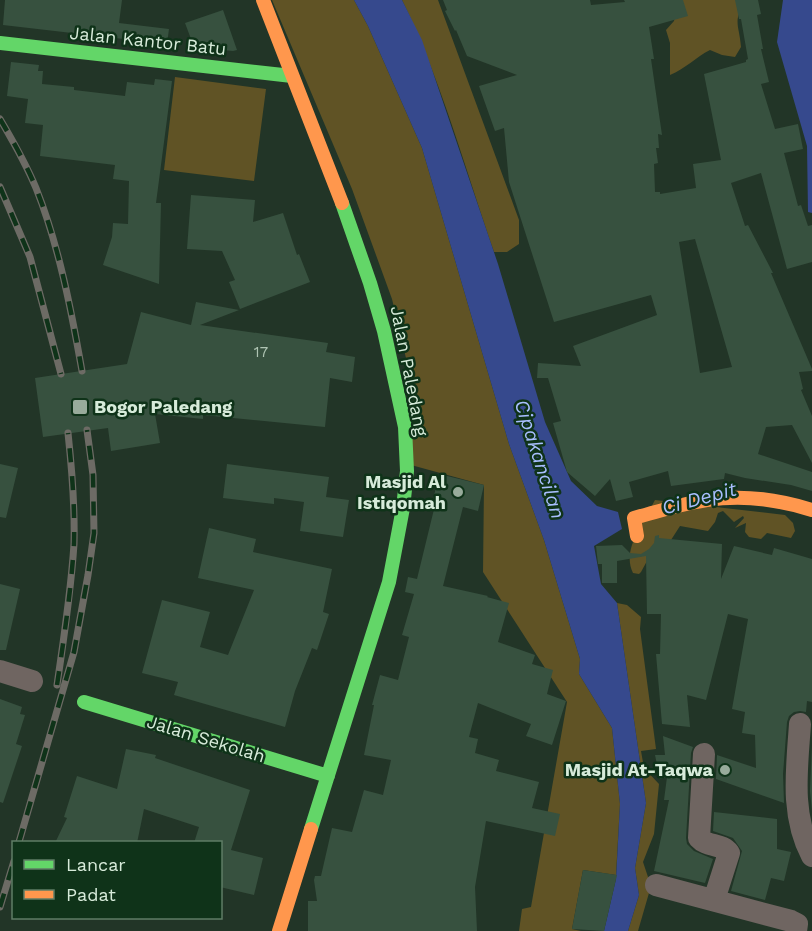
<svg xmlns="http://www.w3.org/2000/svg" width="812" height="931" font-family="'Work Sans',sans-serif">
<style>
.green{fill:#605325}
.water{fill:#36498d}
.building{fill:#37513f;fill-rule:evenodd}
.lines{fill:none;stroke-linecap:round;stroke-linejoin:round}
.street{stroke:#6f6561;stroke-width:22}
.fast{stroke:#63d668;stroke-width:14}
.slow{stroke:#ff974d;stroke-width:14}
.rail-casing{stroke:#6d6b65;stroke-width:7}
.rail{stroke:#0f3319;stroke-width:4.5;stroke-dasharray:14;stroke-linecap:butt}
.poi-dot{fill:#98ab9b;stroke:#0f3319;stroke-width:2}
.labels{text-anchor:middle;stroke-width:5;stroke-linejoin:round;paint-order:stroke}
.number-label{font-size:15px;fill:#afc4b3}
.street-label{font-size:18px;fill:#d7ebda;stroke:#0f3319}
.poi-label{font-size:18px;font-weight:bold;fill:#d7ebda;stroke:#0f3319;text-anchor:end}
.water-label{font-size:20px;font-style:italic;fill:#a8befe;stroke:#0f3319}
</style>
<rect width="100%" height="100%" fill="#223527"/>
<path class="green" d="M272,0H354L368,26L422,148L509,444L544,540L580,659L579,674L612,728L620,804L616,875L583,870L572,929L581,931H519L522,909L531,907L567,702L483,572L484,485L411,465L414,392L392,299L352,189Z
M402,0H438L519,220V244L507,252H494C465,168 441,80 402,0Z
M679,0H744C733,25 739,23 741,47L735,57L722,55L710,50C696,57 685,69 670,75V43L666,30L674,21Z
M175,77L266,89L254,181L164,170Z
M655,500L785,515L793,523L795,531L791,538L767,533L761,539L749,537L745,532L746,523L735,528L744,518L743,516L734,522L723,511L718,513L715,522L708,531L680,526L671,540L647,561L641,572L639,574L633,573C621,550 645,520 655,500Z
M617,603L627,605L641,617L640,629L656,749L641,751L644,768L659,784L654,834L643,862L651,886L638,931H628L639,895L635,868L646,803Z"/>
<path class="water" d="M354,0H402L422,40L498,264L545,422L571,481L597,506L618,512L622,529L594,546L601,584L617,603L646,803L635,868L639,895L628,931H604L616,879L620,804L612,728L579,674L580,659L544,540L509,444L422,148L368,26Z
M783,0H812V213L808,212L807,146L777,42Z"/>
<path class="building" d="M5,0H122L119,23L169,29L167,44L3,25Z
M443,0H590L591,5L625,2L624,0H683L688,16L649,27L654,59H651L662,135L658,134L659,148H656L658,163L654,164L655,192H660V194L696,188L693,164L721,160L704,74L746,62V60L748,59L741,19H739L735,0H758L761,14L757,15L763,49H761L769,82L761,84L775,129L798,124L803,149L784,153L798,206L801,205L808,226L812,225V262L787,269L761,173L731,183L745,226L748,225L773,273H771L812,369V371L799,372L803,389L801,390L812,416V463L792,425L766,427L758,454L812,472V491L791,485L745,478L725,473L724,479L671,486L668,471L629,482L633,497L616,501L610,479L595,496L567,472L553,423L561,421L548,378H537L538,363L581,366L573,346L657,315L651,295L554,322L509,182L504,128L495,131L479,86L517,75L467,56L456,30L455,31L445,11L447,10ZM695,239L732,367L700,373L679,242Z
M223,10L237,50L233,51L194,47L185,23Z
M11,62L39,65L38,71H43L42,84L74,87V90L125,96L127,82L154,85L155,79L172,81L156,203H161L159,284L103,265L112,237L113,223L128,224L129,181L113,179L115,165L40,156L43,125L25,123L28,99L7,96Z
M191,195L255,200L253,222L283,213L297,255L299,254L310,282L240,309L229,282L235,280L222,251L187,249Z
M196,302L239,310L200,325L328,343L326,352L355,357L352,382L330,378L325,427L203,415V419L155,414L160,443L111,451L108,428L43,437L35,378L127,364L141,312L191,325Z
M0,464L18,468L6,518L0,517Z
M227,464L329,477L326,497L349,500L343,537L300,531L304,502L274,498V504L223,498Z
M439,474L484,485L478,511L463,507L443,586L488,596L487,597L509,603L498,642L535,655L532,664L553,670L547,694L566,701L552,745L526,736L531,724L478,703L469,737L478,739L475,753L499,760L496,771L539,782L532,808L560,814L555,836L486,821L475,887L477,931H308V901H317L314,880L315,876H321L332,828L352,832L364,790L383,795L391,760L364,755L374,705H372L380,675L398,680L409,637L402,635L414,594L405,592L408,577L417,579L436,501L433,500Z
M209,528L256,539L253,552L332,569L323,612L329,614L317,650L312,648L295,691L285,727L174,695L178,682L142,673L162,600L210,612L200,647L228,655L254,590L198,578Z
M659,535V538L722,544L721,579L734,546L772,555L774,548L812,559V702L807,701L806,712L800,711L794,712L789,716L787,722L783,774L784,803L716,779L717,755L756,768L755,735L742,733L745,712L732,709L748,619L728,614L706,700L687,695L690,727L662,724L656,654H660L661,614H647L646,556L617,561V583H602V564H598L596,546L622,545L630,553L641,554L649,549L654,543L655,536Z
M0,584L20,589L6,650H0Z
M0,699L22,707L20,714L25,715L16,744L22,746L3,803L0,802Z
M663,736L693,747L691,753L686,838L687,844L694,851L713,859L705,883L654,871L669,800H664L667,777L660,779L655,755H665Z
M812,745V811L810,791Z
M126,749L156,755L155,758L250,790L231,850L263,858L254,895L220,887V843H194L199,827L144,809L137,843H55L67,818L64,817L77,776L117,789Z
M714,812L777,819V849L791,852L784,881L771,878L765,900L731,891L742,851L733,838L713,831Z
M583,870L617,875L604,931L572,929Z"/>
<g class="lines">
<path class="street" d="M0,671L32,681
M800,724C797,769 790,814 812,856
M704,754L699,838C707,847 722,843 729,853L714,900
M656,885L791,921L797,924L796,931"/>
<path class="fast" d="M0,43L292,76
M84,702L328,776
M311,829L389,582L403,508L407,471L405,427L384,331L370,283L342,203"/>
<path class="slow" d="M263,0L342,203
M637,536L634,518C703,498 741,488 812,510
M279,931L311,829"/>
<g class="rail-casing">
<path id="rail" d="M0,119C13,141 26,164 36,188C59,246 71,309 82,371
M0,187L30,257L61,374
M57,685C64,638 71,591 74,544C75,507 72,470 68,433
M19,842L74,652L88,575L94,533L93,475L87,430
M0,907L14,861"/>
</g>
<use href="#rail" class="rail"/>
</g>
<g class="poi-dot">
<rect x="72" y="399" width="16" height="16" rx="3"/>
<circle cx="458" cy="492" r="6"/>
<circle cx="725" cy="770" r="6"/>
</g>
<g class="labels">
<g class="number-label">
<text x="261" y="357">17</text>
</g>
<g class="street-label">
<text transform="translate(148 41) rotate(6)" y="6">Jalan Kantor Batu</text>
<text transform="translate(409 371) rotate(79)" y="6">Jalan Paledang</text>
<text transform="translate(206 739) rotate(17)" y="6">Jalan Sekolah</text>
</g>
<g class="poi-label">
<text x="94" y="413" text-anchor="start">Bogor Paledang</text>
<text x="446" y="488">Masjid Al<tspan x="446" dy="21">Istiqomah</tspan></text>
<text x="713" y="776">Masjid At-Taqwa</text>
</g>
<g class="water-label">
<text transform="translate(540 459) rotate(72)" y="7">Cipakancilan</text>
<text transform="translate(699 498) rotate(-15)" y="7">Ci Depit</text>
</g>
</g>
<rect x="12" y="841" width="210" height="78" fill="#0f3319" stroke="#5f7d66" stroke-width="1.5"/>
<rect x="24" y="860" width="30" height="9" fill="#63d668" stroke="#5f7d66" stroke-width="1.5"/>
<text x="66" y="871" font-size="18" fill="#d7ebda">Lancar</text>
<rect x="24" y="890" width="30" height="9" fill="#ff974d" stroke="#5f7d66" stroke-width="1.5"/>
<text x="66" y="901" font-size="18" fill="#d7ebda">Padat</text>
</svg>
